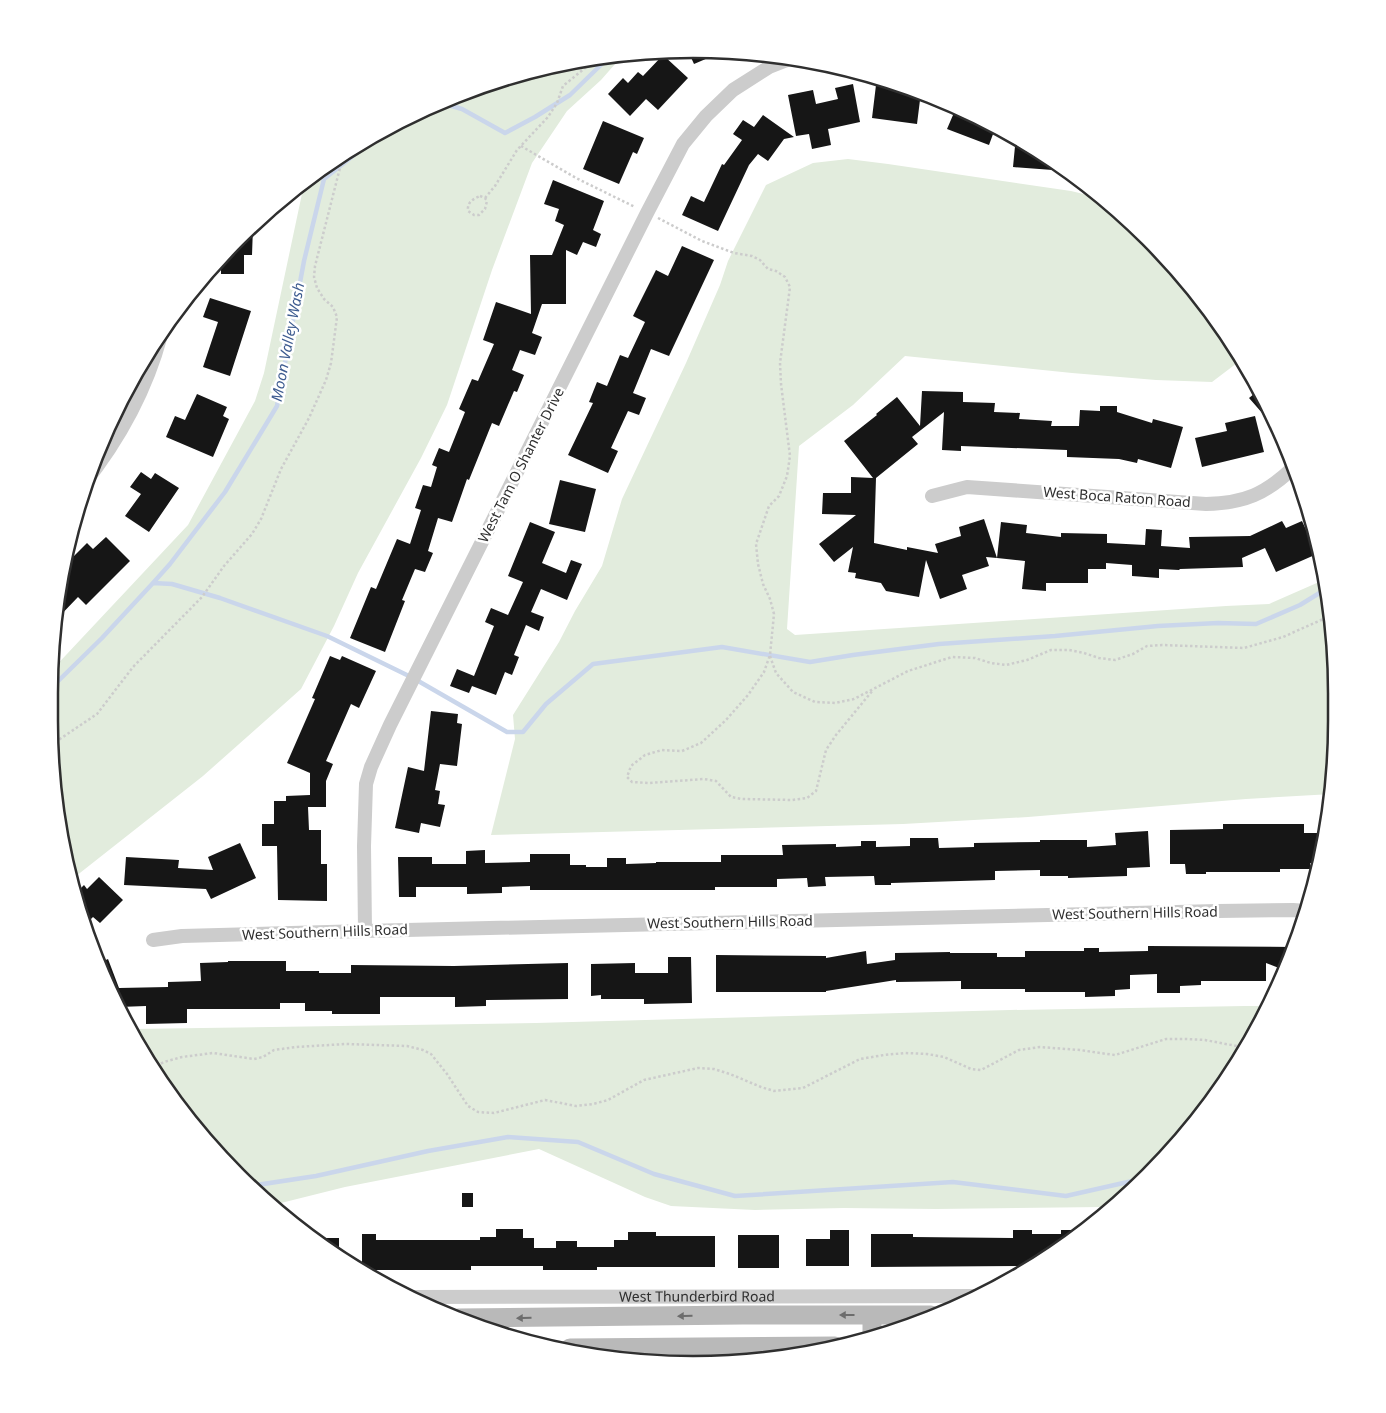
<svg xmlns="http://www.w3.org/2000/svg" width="1386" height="1413" font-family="'Noto Sans',sans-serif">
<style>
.green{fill:#e2ecdd}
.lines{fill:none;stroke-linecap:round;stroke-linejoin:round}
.stream{stroke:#cad6eb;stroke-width:4.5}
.building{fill:#161616}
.path{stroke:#ccc;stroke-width:2.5;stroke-dasharray:2.5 2.5;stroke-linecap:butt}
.minor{stroke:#ccc;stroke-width:14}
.secondary{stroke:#b9b9b9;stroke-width:19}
.oneway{fill:#6d6d6d}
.labels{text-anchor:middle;stroke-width:5;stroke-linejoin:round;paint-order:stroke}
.street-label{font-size:14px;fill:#2f2f2f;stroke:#fff}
.water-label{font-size:15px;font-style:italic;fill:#3e5c90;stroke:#fff}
.rim{fill:none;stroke:#2f2f2f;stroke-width:2.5}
</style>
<rect width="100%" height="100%" fill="#fff"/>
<path class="green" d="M623,55L601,80L567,111L532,163L492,270L447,405L421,458L358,573L334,626L301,689L203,776L71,880L61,846L49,720L51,671L188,525L255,401L264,373L303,189L311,176L408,115L527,71Z
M848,159L888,164L1071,191L1104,199L1118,209L1204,301L1241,360L1212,382L1156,380L1072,373L905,356L853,405L799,446L787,629L795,635L1226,606L1269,604L1319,582L1324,577L1336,651L1332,794L1246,799L1028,817L903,824L491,835L515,739L513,715L559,642L575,611L602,566L622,499L686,363L720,285L728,261L766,185L813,163Z
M1245,1006H1267L1251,1042L1178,1145L1112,1206L1102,1207L936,1209L844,1208L755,1210L671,1206L645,1197L539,1149L345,1187L273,1205L238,1176L157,1078L131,1029L536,1023L1010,1010Z"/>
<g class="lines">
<path class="stream" d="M441,103L462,109L505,133L535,117L570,95L609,57
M395,123L411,114
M153,583L172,584L220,598L327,636L413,678L507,732H523L546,704L593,664L722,647L810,662L853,655L939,644L1055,636L1158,626L1218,623L1256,624L1300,605L1326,589
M50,689L102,638L153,583L170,564L225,492L277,406L304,261L324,179L389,127
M250,1186L316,1176L428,1151L508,1137L578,1142L654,1174L735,1196L953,1182L1066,1196L1141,1179"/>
</g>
<path class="building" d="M688,51L699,52H722L694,64Z
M663,55L688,78L658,110L646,99L630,116L608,94L623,78L628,83L638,72L643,76Z
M853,84L860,122L828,129L831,145L812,149L809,134L796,136L788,95L813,90L816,104L838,99L835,88Z
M876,85L921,92L917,124L872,118Z
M956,108L996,126L989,145L947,129Z
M763,115L794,137L784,139L768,161L758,154L749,165L718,231L682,215L691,196L704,202L722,164L724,165L742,140L733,134L743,120L754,127Z
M603,121L644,138L637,154L633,152L619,184L583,169Z
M1016,136L1027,144L1066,171L1013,167Z
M553,180L604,201L593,230L601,234L596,247L583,242L577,255L566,250V304H542L532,333L542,337L535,355L520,350L512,370L524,375L517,392L514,391L499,426L492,423L469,480L467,479L452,522L438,518L428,551L433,553L425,572L415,569L402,600L405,601L385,652L350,638L371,587L376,589L397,539L410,544L421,510L415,508L423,485L431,487L437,467L432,465L439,448L449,452L465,412L459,409L472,379L478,381L494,344L483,340L496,302L531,314L530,255H552L564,225L555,221L559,209L544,204Z
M253,227L252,255H244V274H221V257Z
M682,246L714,260L669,356L651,349L633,393L646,398L639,415L628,411L611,448L618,451L608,473L568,455L593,403L589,402L597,382L607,386L620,355L628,358L645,322L633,316L656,270L668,276Z
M210,298L251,311L230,376L203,367L218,322L203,317Z
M1259,390L1271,408L1279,429L1277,430L1249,398Z
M922,391L963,392V402L995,403L994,412L1020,413L1019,419L1052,421L1051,426H1079L1080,410L1100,411V406H1117V412L1152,423L1153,419L1183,427L1171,468L1138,459L1137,463L1119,459L1067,457V450L961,446V451L942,450L944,412L912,437L918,444L876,478L874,543L907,550V547L938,553L935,544L961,536L959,527L984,519L997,558L986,557L989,566L962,575L967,589L940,599L926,560L919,597L886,591L881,583L855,578L856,573L848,572L853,547L834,562L819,544L856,515L822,514L823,493H851V477L873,478L844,441L877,415L876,414L897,397L920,426Z
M197,394L227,407L223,416L229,419L213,457L166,437L175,416L185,420Z
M1255,416L1264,452L1202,467L1195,438L1227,431L1225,423Z
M141,472L151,479L155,473L179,488L149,532L125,516L141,494L130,487Z
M560,480L596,489L585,532L549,524Z
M1282,521L1286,528L1302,521L1317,554L1276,572L1265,548L1242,558L1243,567L1180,569L1179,570L1159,569V578L1132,576V565L1106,563V569H1088V583H1046V591L1022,589L1025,561L997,558L1001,522L1027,525L1026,533L1061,537V533L1107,534V543L1145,545L1146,529L1162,530L1161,546L1190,548L1189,537L1250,536Z
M530,522L555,532L542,563L566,573L571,560L582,564L567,600L541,589L531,612L544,617L539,631L526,625L514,655L519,657L512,675L505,672L496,695L472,686L469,693L450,686L457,669L474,676L494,626L485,622L491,608L508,615L523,582L508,576Z
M106,537L130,561L86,605L78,597L54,622V609L64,566L87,543L93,549Z
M330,656L340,660L342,656L376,671L359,708L351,704L326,761L333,764L326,781V807H308L309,830H321V864H327V901L278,900L277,846H262V824H274V801H286V796L310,795V773L287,763L315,699L312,698Z
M431,711L458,714L457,723L462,724L457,766L440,764L435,790L440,791L438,804L445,805L440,827L421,823L419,833L395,828L408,767L424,771Z
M1223,824H1304V833H1325L1318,863H1310V869H1280V872H1206V874H1186L1185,864H1170V830L1223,829Z
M1148,831L1150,867L1127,868V876L1068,878V876H1040V870L995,871V880L891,883V885H875L874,876L825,877L826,886L808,887L807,878L777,879V887H715V890H530V886L502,887V893L467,894V887H416V897H399L398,857H432V864H466V851L485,850V863L530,862V854H570V865H586V867H607V858H626V864L656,863V862H721V855H783L782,845L836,844V847L861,846V841H876V847L910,846V838H938L939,848L974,847V843L1040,842V840H1087V847L1116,845L1115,833Z
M240,843L256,878L211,899L206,889L124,885L126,857L179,860L178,868L213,870L208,857Z
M99,877L123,900L100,923L93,917L85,925L76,893L84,885L87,889Z
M1148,946L1294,947L1284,970L1266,963V981H1201V985L1180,986V993H1157V974L1130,975V989L1115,990V996L1085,997V992H1025V989H961V981L896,982V980L826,991V992H716V955L826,956V958L866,951L867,964L895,960V953L950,952V953H997V957H1025V951H1084V948H1099V952L1148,951Z
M668,957H691L692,1003L644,1004V999H601V995L591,996V964L635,963V973H668Z
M108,959L119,988L168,987V982L201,981L200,963L228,962V961H286V971H319V973H351V965L454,966L568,963V999L486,1000V1006L455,1007V997H380V1014H332V1011H305V1003H280V1009H187V1023L146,1024V1006L119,1007L97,964Z
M462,1193H473V1207H462Z
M496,1229H523V1238H534V1248H556V1241H577V1247H614V1240H628V1232H656V1236H715V1267H597V1270H543V1266H471V1270H362V1234H376V1240H480V1237H496Z
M830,1230H849V1266H806V1239H830Z
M1013,1230H1032V1234H1061V1230H1086L1029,1266L871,1267V1234H913V1237L1013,1238Z
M738,1235H779V1268H738Z
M314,1238H339V1258L335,1256Z"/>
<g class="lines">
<path class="path" d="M521,146L576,178L635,207
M480,196L485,198L487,201L485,209L479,215H474L468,211C467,202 473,199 480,196Z
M485,198L495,186L517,150L548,117L557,103L563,86L596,59
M658,218L702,241L734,253L752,256L760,260L768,269L776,271L785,277L790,287L780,363L781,384L790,456L787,476L779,496L769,506L756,544L758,564L763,584L770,599L774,614L770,655L764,672L748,695L726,720L701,743L682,751L662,750L645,755L631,766L627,777L632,782L649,783L704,779L716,781L731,797L742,799L792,800L807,798L816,791L826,750L836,735L873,690
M770,656L776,673L793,692L815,702L835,703L854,699L908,671L952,657L975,658L991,663L1006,665L1027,660L1051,650H1069L1084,653L1099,658L1115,660L1133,654L1147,646L1162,645L1244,648L1283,637L1330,616
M51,745L97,714L133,667L202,597L224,566L252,534L261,519L281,469L309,418L326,380L331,363L337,317L333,307L324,299L317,288L314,277L315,266L343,156
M152,1068L164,1062L182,1057L213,1053L254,1059L263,1057L274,1050L296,1047L346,1044L407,1046L423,1050L431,1054L447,1074L468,1106L478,1112L494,1113L545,1100L576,1106L593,1104L608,1100L644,1080L698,1068L714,1069L730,1074L761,1087L774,1091L803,1088L860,1059L884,1055L905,1053L927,1054L944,1057L971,1069L981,1070L1019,1050L1040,1047L1080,1050L1100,1053L1115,1055L1166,1039H1185L1205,1040L1247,1048"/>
<g class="minor">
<path d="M83,485C119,440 146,391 161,335"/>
<path d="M932,496L967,487L1206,504C1245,503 1265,494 1293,468"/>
<path d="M365,931L364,846L366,784L371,767L390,725L647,213L683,144L706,116L733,90L769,67L792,58"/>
<path d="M153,940L182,936L365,931L1218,911L1293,910L1307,911"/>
<path id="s1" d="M413,1297L981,1296"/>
</g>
<path class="secondary" d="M458,1318L742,1315H931
M872,1338V1315
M570,1348L835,1346"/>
</g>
<defs><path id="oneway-solid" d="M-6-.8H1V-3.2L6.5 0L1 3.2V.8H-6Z" transform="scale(1.25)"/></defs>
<g class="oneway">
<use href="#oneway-solid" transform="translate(847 1315) rotate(180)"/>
<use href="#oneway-solid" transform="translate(685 1316) rotate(179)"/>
<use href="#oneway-solid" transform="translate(524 1318) rotate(179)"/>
</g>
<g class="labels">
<g class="street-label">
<text transform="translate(521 465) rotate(-63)" y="5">West Tam O Shanter Drive</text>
<text transform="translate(1117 497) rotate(4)" y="5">West Boca Raton Road</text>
<text transform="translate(1135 913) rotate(-1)" y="5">West Southern Hills Road</text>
<text transform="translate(730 922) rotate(-1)" y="5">West Southern Hills Road</text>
<text transform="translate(325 932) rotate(-2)" y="5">West Southern Hills Road</text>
<text dy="5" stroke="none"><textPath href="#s1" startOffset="284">West Thunderbird Road</textPath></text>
</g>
<g class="water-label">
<text transform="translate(288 342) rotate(-79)" y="5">Moon Valley Wash</text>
</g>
</g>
<path d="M0 0H1386V1413H0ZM693 58H693A635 635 0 0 1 1328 693V721A635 635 0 0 1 693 1356H693A635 635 0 0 1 58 721V693A635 635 0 0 1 693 58Z" fill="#fff" fill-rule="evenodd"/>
<path class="rim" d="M693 58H693A635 635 0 0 1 1328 693V721A635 635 0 0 1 693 1356H693A635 635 0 0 1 58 721V693A635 635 0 0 1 693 58Z"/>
</svg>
